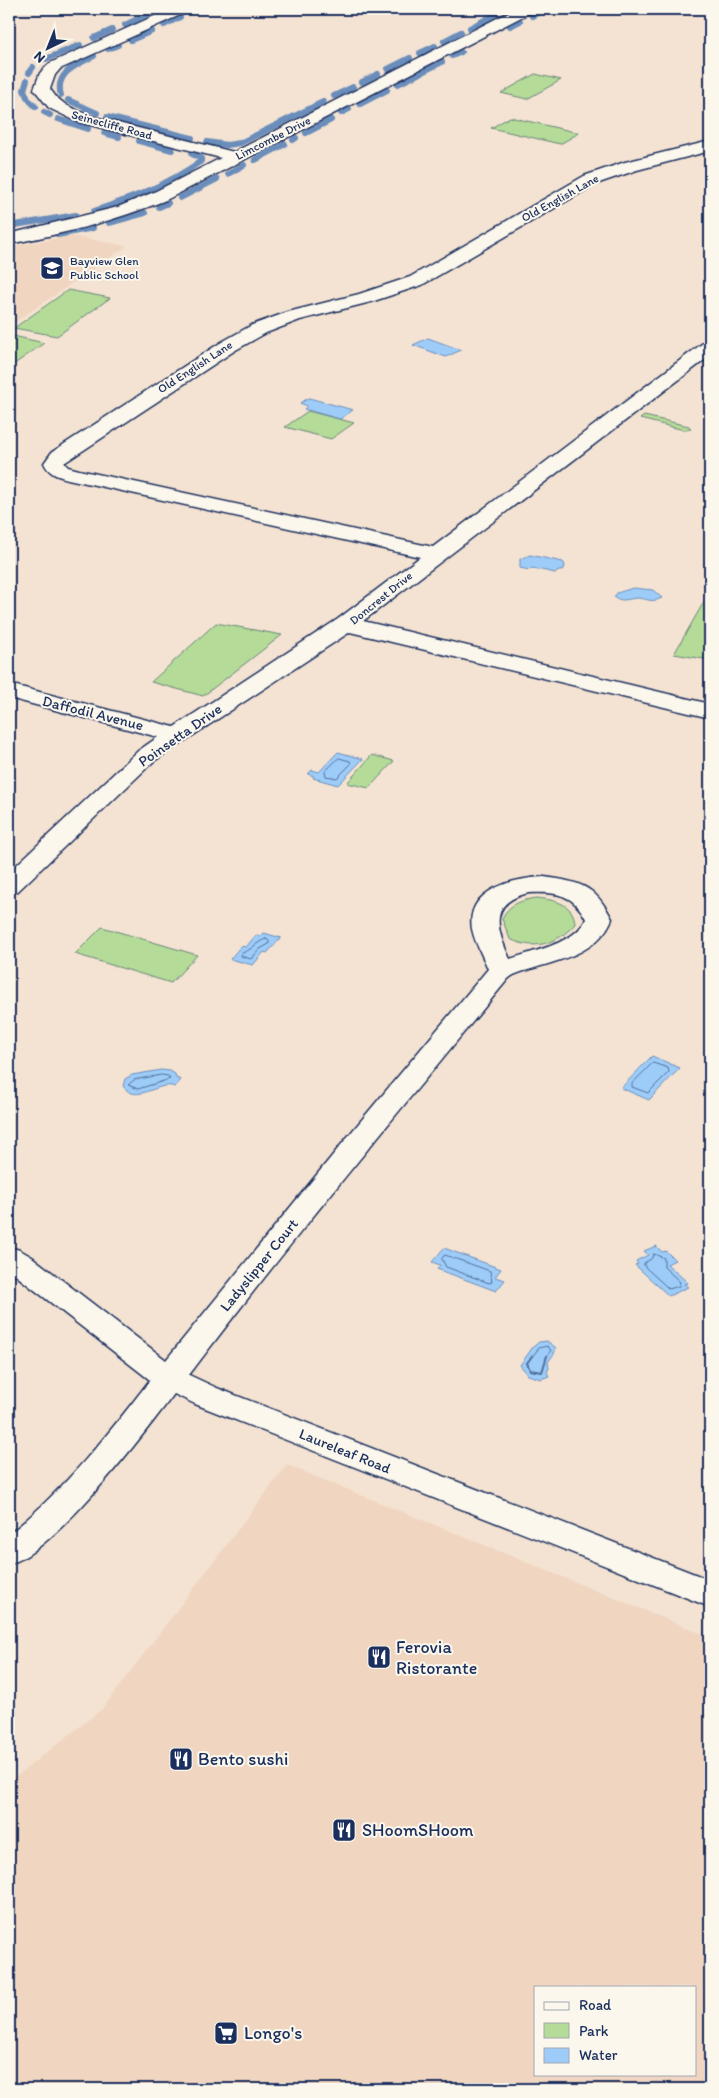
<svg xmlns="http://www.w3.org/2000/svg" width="719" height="2098" font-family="Itim,sans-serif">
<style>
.built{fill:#f0d5c0;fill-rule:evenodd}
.green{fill:#b4db97;stroke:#68857a}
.water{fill:#9eccf9;stroke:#6a8dbb}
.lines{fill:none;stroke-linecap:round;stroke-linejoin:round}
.shore-far1{stroke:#4f6e9c;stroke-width:1}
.shore{stroke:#4f6e9c;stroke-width:2}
.stream{stroke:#6a8dbb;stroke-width:6}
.minor-casing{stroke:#1b2f5e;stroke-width:3}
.minor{fill:#fbf7ec;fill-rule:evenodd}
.labels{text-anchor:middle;stroke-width:4;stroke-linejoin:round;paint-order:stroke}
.far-street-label{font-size:12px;fill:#1b2f5e;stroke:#fbf7ec}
.far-poi-label{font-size:12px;fill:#1b2f5e;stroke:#fbf7ec;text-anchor:start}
.street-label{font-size:15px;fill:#1b2f5e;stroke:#fbf7ec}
.near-poi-label{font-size:18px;fill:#1b2f5e;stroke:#fbf7ec;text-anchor:start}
</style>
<rect width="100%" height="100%" fill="#f4e3d2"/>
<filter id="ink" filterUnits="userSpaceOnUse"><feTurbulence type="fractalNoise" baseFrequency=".02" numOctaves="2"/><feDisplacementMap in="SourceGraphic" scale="10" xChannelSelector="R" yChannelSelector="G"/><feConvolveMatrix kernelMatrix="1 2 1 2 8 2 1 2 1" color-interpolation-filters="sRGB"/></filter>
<g filter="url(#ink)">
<path class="built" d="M71,236L127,246L9,326V247Z
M287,1465L710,1637V2089H9V1782L102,1709ZM535,1987H695V2074H535Z"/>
<path class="green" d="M535,74L561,80L527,99L501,93Z
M510,117L579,133L560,144L491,128Z
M68,290L110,298L57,336L14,328Z
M9,335L44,343L9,368Z
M308,411L354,423L331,439L285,427Z
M644,416L689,426L691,428L684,430L640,419Z
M709,593L710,660L674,654Z
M216,623L282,635L203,696L151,682Z
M372,755L394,761L369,788L347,783Z
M537,898C554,900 574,903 575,924C557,944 534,951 510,939L502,919C508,904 522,900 537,898Z
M102,927L197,955L171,983L75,954Z"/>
<path class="water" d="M428,338L461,350L446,357L413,345Z
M309,398L353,410L340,419L304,409L307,406L300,403Z
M530,555L563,562L565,565L564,569L555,573L532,568L529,570L520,568V559Z
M633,588L653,590L662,598C652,603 648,599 638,598C629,598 623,603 614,597L617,593Z
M338,752L363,759L338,785L313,778L314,776L308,774L312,770L319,772Z
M264,933L281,938L267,953L264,952L253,965L230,959L241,946L246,947L256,935L261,936Z
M652,1056L680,1068L649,1100L621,1088Z
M161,1070L170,1071L175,1074L176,1078L181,1080L175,1087C157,1080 137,1106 123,1086L125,1079L132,1075Z
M656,1246L662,1252L666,1251L675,1260L667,1264L688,1283L684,1284L688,1287L669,1296L635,1265L638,1264L636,1261L648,1255L644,1251Z
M444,1248L501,1269L495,1277L505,1280L496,1291L437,1269L440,1265L432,1262Z
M539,1342L547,1341L556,1348L554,1354L548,1362L549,1368L547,1372L549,1376L541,1379L528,1375L520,1365L533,1347Z"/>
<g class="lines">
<path class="shore-far1" d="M339,758L350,761L351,764L337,778L326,776L325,772Z
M266,939L269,941V944L260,949L251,959L241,956L242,953C252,950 256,942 266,939Z
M653,1063L668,1068L669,1072L648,1093L632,1087V1084Z
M162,1075L168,1076L170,1079L138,1089L128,1085L134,1080Z
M654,1254L664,1258V1267L680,1282L679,1286L669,1289L644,1266V1263L651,1259Z
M445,1255L490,1271L492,1282L489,1283L446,1267L442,1259Z
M531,1358L539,1348L547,1346L551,1350L546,1358"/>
<path class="shore" d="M532,1356L527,1363L530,1370L542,1372L547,1356"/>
<path class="stream" d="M158,11L162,9
M193,11L198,9
M532,16L545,9
M125,25L148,14
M164,25L180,17
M510,26L520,21
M470,28L496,14
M94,38L112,30
M131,40L152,31
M444,41L461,32
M108,49L118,45
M420,53L435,46
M452,56L461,52
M46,59L80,45
M388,69L410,58
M29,73L33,67
M27,80L24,90L27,97
M362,82L378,74
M398,84L442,62
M61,95C54,73 78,64 94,56
M334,96L353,87
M68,100L97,113
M30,101L36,107
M360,104L387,90
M44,112L50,115
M341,113L349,109
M107,117L192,138
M58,119L88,129
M104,133L119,137
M306,133L331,120
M293,140L296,138
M139,141L172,150
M207,142L227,145L240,143L323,102
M255,160L285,144
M228,174L244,165
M180,198L217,179
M159,207L168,203
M94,211C132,198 168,185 201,161V158L192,154
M109,223L145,213
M9,226L76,215
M58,235L93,228"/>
<g class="minor-casing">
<path id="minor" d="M170,9H189L187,12L60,69L55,75L50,89L56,97L66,105L90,116L234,152L515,9H533L531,12L166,200C115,221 63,234 9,244V234L118,207L154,192L221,158L78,122L49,108L34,89L40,73L50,63Z
M710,141V151L637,170L596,184L422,285L371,302L300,320L266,333L234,351L64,463L68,467L79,470L433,547L703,343L710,341V356L363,621L710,704V718L350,632L154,761L18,891L9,894V872L138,751L158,737L9,698V684L174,727L338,619L420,557L68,479C57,476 49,474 44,463L52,452L220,343L252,325L288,312L359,294L410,277L584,176L625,162Z
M544,877C580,882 595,885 612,919C598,953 560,960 528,970C521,972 513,974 508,979C400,1110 291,1240 189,1375L217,1388L710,1580V1607L195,1404L174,1394C144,1434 53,1553 9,1564V1534C60,1495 111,1431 150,1380L9,1270V1247L20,1250L32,1257L166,1360L354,1129L488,969C483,956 475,944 472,929C465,889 515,878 544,877ZM529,893C555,892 573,893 586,919C576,943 533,951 510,959C496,929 488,902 529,893Z"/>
</g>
<use href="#minor" class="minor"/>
</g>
</g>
<defs>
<g id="school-square" transform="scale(1.25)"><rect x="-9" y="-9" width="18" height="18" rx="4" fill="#1b2f5e" stroke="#fbf7ec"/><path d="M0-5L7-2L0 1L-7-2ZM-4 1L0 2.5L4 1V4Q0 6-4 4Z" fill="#fff"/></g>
<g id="restaurant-square" transform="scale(1.25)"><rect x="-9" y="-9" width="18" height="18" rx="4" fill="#1b2f5e" stroke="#fbf7ec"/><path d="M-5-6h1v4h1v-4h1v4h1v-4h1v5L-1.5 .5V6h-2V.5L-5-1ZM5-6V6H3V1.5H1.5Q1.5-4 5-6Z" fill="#fff"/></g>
<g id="supermarket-square" transform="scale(1.25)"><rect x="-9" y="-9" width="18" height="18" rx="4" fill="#1b2f5e" stroke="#fbf7ec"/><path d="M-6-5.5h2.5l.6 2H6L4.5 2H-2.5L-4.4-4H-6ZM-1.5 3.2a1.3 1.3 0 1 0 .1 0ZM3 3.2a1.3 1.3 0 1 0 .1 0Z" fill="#fff"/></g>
</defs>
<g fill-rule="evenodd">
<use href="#school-square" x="52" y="268"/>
<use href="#restaurant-square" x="379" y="1657"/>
<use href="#restaurant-square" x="181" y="1759"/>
<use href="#restaurant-square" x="344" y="1830"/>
<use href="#supermarket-square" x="226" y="2033"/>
</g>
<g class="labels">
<g class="far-street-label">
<text transform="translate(112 125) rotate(15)" y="4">Seinecliffe Road</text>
<text transform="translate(273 138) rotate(-27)" y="4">Limcombe Drive</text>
<text transform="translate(560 198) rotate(-29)" y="4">Old English Lane</text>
<text transform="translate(195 367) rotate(-33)" y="4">Old English Lane</text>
<text transform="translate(381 598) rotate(-39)" y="4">Doncrest Drive</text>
</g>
<g class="far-poi-label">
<text x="70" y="265">Bayview Glen<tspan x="70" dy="14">Public School</tspan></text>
</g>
<g class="street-label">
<text transform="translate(93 713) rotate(14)" y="5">Daffodil Avenue</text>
<text transform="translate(180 735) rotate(-35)" y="5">Poinsetta Drive</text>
<text transform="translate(259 1265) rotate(-51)" y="5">Ladyslipper Court</text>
<text transform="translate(345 1451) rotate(22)" y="5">Laureleaf Road</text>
</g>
<g class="near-poi-label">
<text x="396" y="1653">Ferovia<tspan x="396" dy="21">Ristorante</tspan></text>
<text x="198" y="1765">Bento sushi</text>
<text x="362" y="1836">SHoomSHoom</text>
<text x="244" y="2039">Longo's</text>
</g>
</g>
<rect width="719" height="2098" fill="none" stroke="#fbf7ec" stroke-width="30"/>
<rect x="15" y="15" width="689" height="2068" fill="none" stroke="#1b2f5e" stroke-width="2" filter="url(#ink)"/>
<rect x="534" y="1986" width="162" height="90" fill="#fbf7ec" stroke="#a1a7b3"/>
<rect x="544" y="2002" width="25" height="8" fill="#fbf7ec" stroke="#a1a7b3"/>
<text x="579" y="2010" font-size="15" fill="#1b2f5e">Road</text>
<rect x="544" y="2023" width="25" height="15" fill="#b4db97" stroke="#a1a7b3"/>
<text x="579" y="2036" font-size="15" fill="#1b2f5e">Park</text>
<rect x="544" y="2048" width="25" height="15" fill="#9eccf9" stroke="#a1a7b3"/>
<text x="579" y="2060" font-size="15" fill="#1b2f5e">Water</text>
<g transform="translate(48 48) rotate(223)" stroke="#fbf7ec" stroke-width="4" paint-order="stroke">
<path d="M0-4L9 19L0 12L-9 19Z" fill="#1b2f5e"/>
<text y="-8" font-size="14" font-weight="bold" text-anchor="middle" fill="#1b2f5e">N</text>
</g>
</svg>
